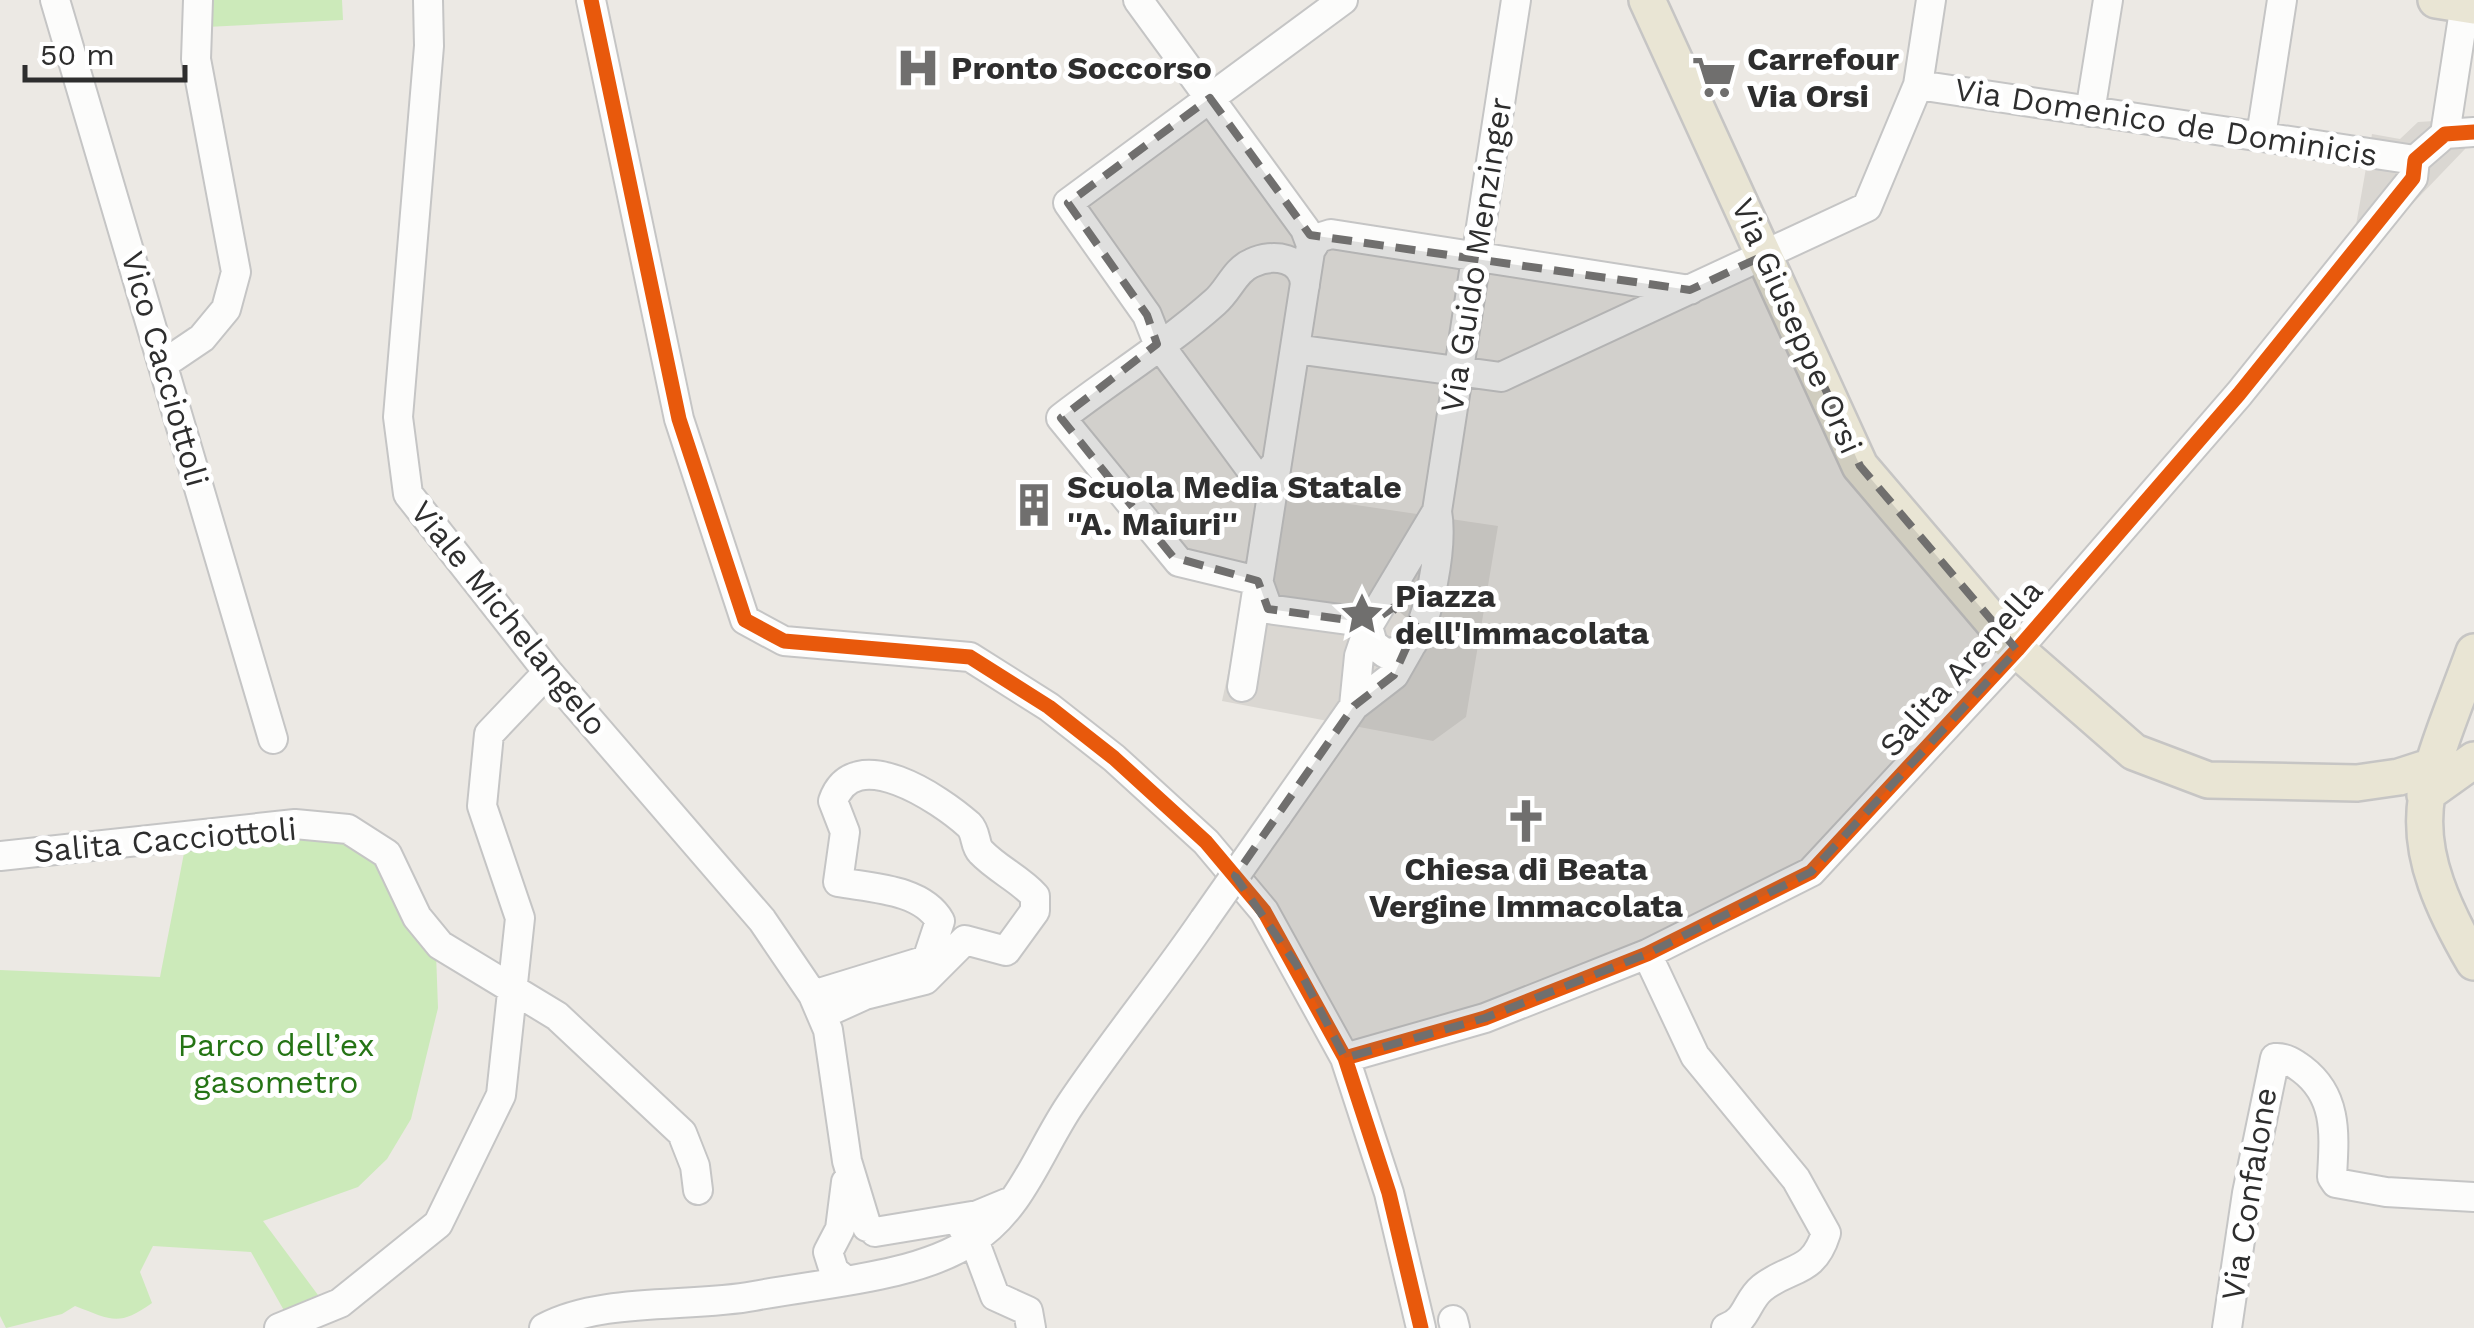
<svg xmlns="http://www.w3.org/2000/svg" width="2474" height="1328" font-family="'Work Sans',sans-serif">
<style>
.green{fill:#cceaba}
.plaza{fill:#dad7d2}
.lines{fill:none;stroke-linecap:round;stroke-linejoin:round}
.minor-casing{stroke:#c5c5c5;stroke-width:32}
.major-casing{stroke:#c6c5c4;stroke-width:40}
.minor{stroke:#fcfcfb;stroke-width:28}
.major{stroke:#e9e5d4;stroke-width:35}
.minor-bridge-casing{stroke:#c5c5c5;stroke-width:32;stroke-linecap:butt}
.minor-bridge{stroke:#fcfcfb;stroke-width:28}
.cycleway-casing{stroke:#fff;stroke-width:21}
.cycleway{stroke:#e8590c;stroke-width:15}
.marked{fill:#706f6e;fill-opacity:0.2;stroke:#706f6e;stroke-width:8;stroke-dasharray:20 12;stroke-linejoin:round}
.labels{text-anchor:middle;stroke-width:10;stroke-linejoin:round;paint-order:stroke}
.poi-label{font-size:32px;font-weight:bold;fill:#2e2e2e;stroke:#fff;text-anchor:start}
.street-label{font-size:32px;fill:#2e2e2e;stroke:#fff}
.park-label{font-size:32px;fill:#257415;stroke:#fff}
</style>
<rect width="100%" height="100%" fill="#ece9e4"/>
<path class="green" d="M210,0H342L343,20L207,27Z
M296,837L352,838L382,857L436,953L438,1008L411,1119L387,1159L358,1187L263,1221L318,1295L286,1314L251,1252L153,1246L140,1272L152,1303C118,1327 112,1320 75,1306L62,1314L6,1328L0,1316V970L160,977L185,848Z"/>
<path class="plaza" d="M2468,119L2465,149L2392,225L2353,242L2372,134L2400,139L2418,122Z
M1268,492L1498,526L1466,717L1433,741L1222,701Z"/>
<g class="lines">
<g class="minor-casing">
<path id="minor" d="M55,0L273,739
M428,0L429,46L398,417L408,494L548,672L762,920L813,995L828,1030L847,1161L867,1227
M591,0L679,419L745,620L784,641L970,657L1049,707L1114,758L1206,842L1264,911L1345,1058L1389,1193L1421,1328
M1138,0L1305,229L1311,245L1242,687
M1918,85L2415,160
M2090,112L2108,0
M2445,134L2465,4
M2261,136L2282,0
M1310,251L1318,238L1331,234L1690,290
M1305,285C1304,257 1273,253 1252,263C1235,270 1229,290 1215,302C1168,344 1111,379 1061,418L1179,562L1258,581L1268,609L1370,623
M1295,349L1501,377L1867,207L1918,85L1931,0
M165,363L202,338L226,309L236,272L196,59L198,0
M1277,463L1265,476L1252,471L1158,343L1147,315L1068,203L1343,0
M1369,630L1373,644L1386,654L1409,648C1430,621 1443,545 1437,511L1516,0
M1354,706L1359,656L1370,623L1437,511
M1277,816L1354,706L1394,675L1410,647
M0,856L295,824L348,829L387,854L417,917L440,945L557,1016L682,1133L695,1166L698,1190
M1647,954L1695,1056L1796,1179L1826,1233C1813,1275 1791,1265 1762,1288C1746,1301 1748,1320 1726,1328
M813,995L927,960L940,921C922,889 871,888 838,882L845,832L833,801C854,741 940,799 969,825C977,833 974,845 981,852C997,869 1020,879 1035,896V911L1006,951L965,940L925,980L865,995L823,1014
M1345,1058L1485,1018L1647,954L1811,872L2017,650L2239,394L2413,178L2415,160L2445,134L2474,132
M963,1229L977,1248L995,1296L1028,1311L1031,1328
M875,1232L978,1215L1007,1203
M844,1279L834,1271L828,1252L840,1229L846,1182
M1453,1320L1455,1328
M279,1328L340,1303L438,1224L501,1095L520,918L482,806L489,734L548,672
M544,1328C601,1297 691,1308 754,1296C820,1283 917,1278 973,1240C1022,1208 1039,1151 1070,1105C1112,1042 1161,983 1204,920
M2227,1328L2247,1193L2275,1058C2285,1057 2294,1063 2302,1069C2339,1097 2334,1137 2332,1177L2336,1183L2386,1192L2474,1197"/>
</g>
<g class="major-casing">
<path id="major" d="M1647,0L1860,466L2017,650L2134,752L2208,780L2357,783L2399,777L2433,766
M2436,0L2474,6
M2474,652C2424,789 2394,825 2474,962
M2425,795L2474,760"/>
</g>
<use href="#minor" class="minor"/>
<use href="#major" class="major"/>
<g class="minor-bridge-casing">
<path id="minor-bridge" d="M1204,920L1277,816"/>
</g>
<use href="#minor-bridge" class="minor-bridge"/>
<g class="cycleway-casing">
<path id="cycleway" d="M591,0L679,419L745,620L784,641L970,657L1049,707L1114,758L1206,842L1264,911L1345,1058L1389,1193L1421,1328
M1345,1058L1485,1018L1647,954L1811,872L2017,650L2239,394L2413,178L2415,160L2445,134L2474,132"/>
</g>
<use href="#cycleway" class="cycleway"/>
</g>
<path class="marked" d="M1210,98L1310,235L1690,290L1765,255L1860,466L2017,650L1811,872L1647,954L1485,1018L1345,1058L1296,964L1235,876L1354,706L1394,675L1416,626L1394,607L1370,623L1268,609L1258,581L1173,557L1061,418L1157,344L1147,315L1068,203Z"/>
<defs>
<g id="hospital-bare" transform="scale(3.45)"><path d="M-5-5h3v3.5h4V-5h3V5h-3V1.5h-4V5h-3Z" fill="#706f6e" stroke="#fff" stroke-width="2.5" paint-order="stroke"/></g>
<g id="supermarket-bare" transform="scale(3.45)"><path d="M-6-5.5h2.5l.6 2H6L4.5 2H-2.5L-4.4-4H-6ZM-1.5 3.2a1.3 1.3 0 1 0 .1 0ZM3 3.2a1.3 1.3 0 1 0 .1 0Z" fill="#706f6e" stroke="#fff" stroke-width="2.5" paint-order="stroke"/></g>
<g id="building-bare" transform="scale(3.45)"><path d="M-4-6H4V6H1V3H-1V6H-4ZM-2.5-4.3h1.7v1.8h-1.7ZM.8-4.3h1.7v1.8H.8ZM-2.5-1h1.7V.8h-1.7ZM.8-1h1.7V.8H.8Z" fill="#706f6e" stroke="#fff" stroke-width="2.5" paint-order="stroke"/></g>
<g id="sight-bare" transform="scale(3.45)"><path d="M0-6L1.8-2.2L6-1.7L2.9 1.2L3.7 5.4L0 3.3L-3.7 5.4L-2.9 1.2L-6-1.7L-1.8-2.2Z" fill="#706f6e" stroke="#fff" stroke-width="2.5" paint-order="stroke"/></g>
<g id="church-bare" transform="scale(3.45)"><path d="M-1.2-6h2.4v3.5h3.3v2.4h-3.3V6h-2.4V-.1h-3.3v-2.4h3.3Z" fill="#706f6e" stroke="#fff" stroke-width="2.5" paint-order="stroke"/></g>
</defs>
<g fill-rule="evenodd">
<use href="#hospital-bare" x="918" y="68"/>
<use href="#supermarket-bare" x="1714" y="77"/>
<use href="#building-bare" x="1034" y="505"/>
<use href="#sight-bare" x="1362" y="614"/>
<use href="#church-bare" x="1526" y="821"/>
</g>
<g class="labels">
<g class="poi-label">
<text x="1747" y="70">Carrefour<tspan x="1747" dy="37">Via Orsi</tspan></text>
<text x="951" y="79">Pronto Soccorso</text>
<text x="1067" y="498">Scuola Media Statale<tspan x="1067" dy="37">''A. Maiuri''</tspan></text>
<text x="1395" y="607">Piazza<tspan x="1395" dy="37">dell'Immacolata</tspan></text>
<text x="1526" y="880" text-anchor="middle">Chiesa di Beata<tspan x="1526" dy="37">Vergine Immacolata</tspan></text>
</g>
<g class="street-label">
<text transform="translate(2166 122) rotate(9)" y="11">Via Domenico de Dominicis</text>
<text transform="translate(1476 255) rotate(-81)" y="11">Via Guido Menzinger</text>
<text transform="translate(1797 326) rotate(66)" y="11">Via Giuseppe Orsi</text>
<text transform="translate(165 369) rotate(74)" y="11">Vico Cacciottoli</text>
<text transform="translate(509 618) rotate(51)" y="11">Viale Michelangelo</text>
<text transform="translate(1961 668) rotate(-48)" y="11">Salita Arenella</text>
<text transform="translate(165 840) rotate(-5)" y="11">Salita Cacciottoli</text>
<text transform="translate(2249 1194) rotate(-81)" y="11">Via Confalone</text>
</g>
<g class="park-label">
<text x="276" y="1056">Parco dell’ex<tspan x="276" dy="37">gasometro</tspan></text>
</g>
</g>
<path d="M25 65v15h160v-15" fill="none" stroke="#2e2e2e" stroke-width="5"/>
<text x="40" y="65" font-size="30" fill="#2e2e2e" stroke="#ffffff" stroke-width="8" paint-order="stroke">50 m</text>
</svg>
